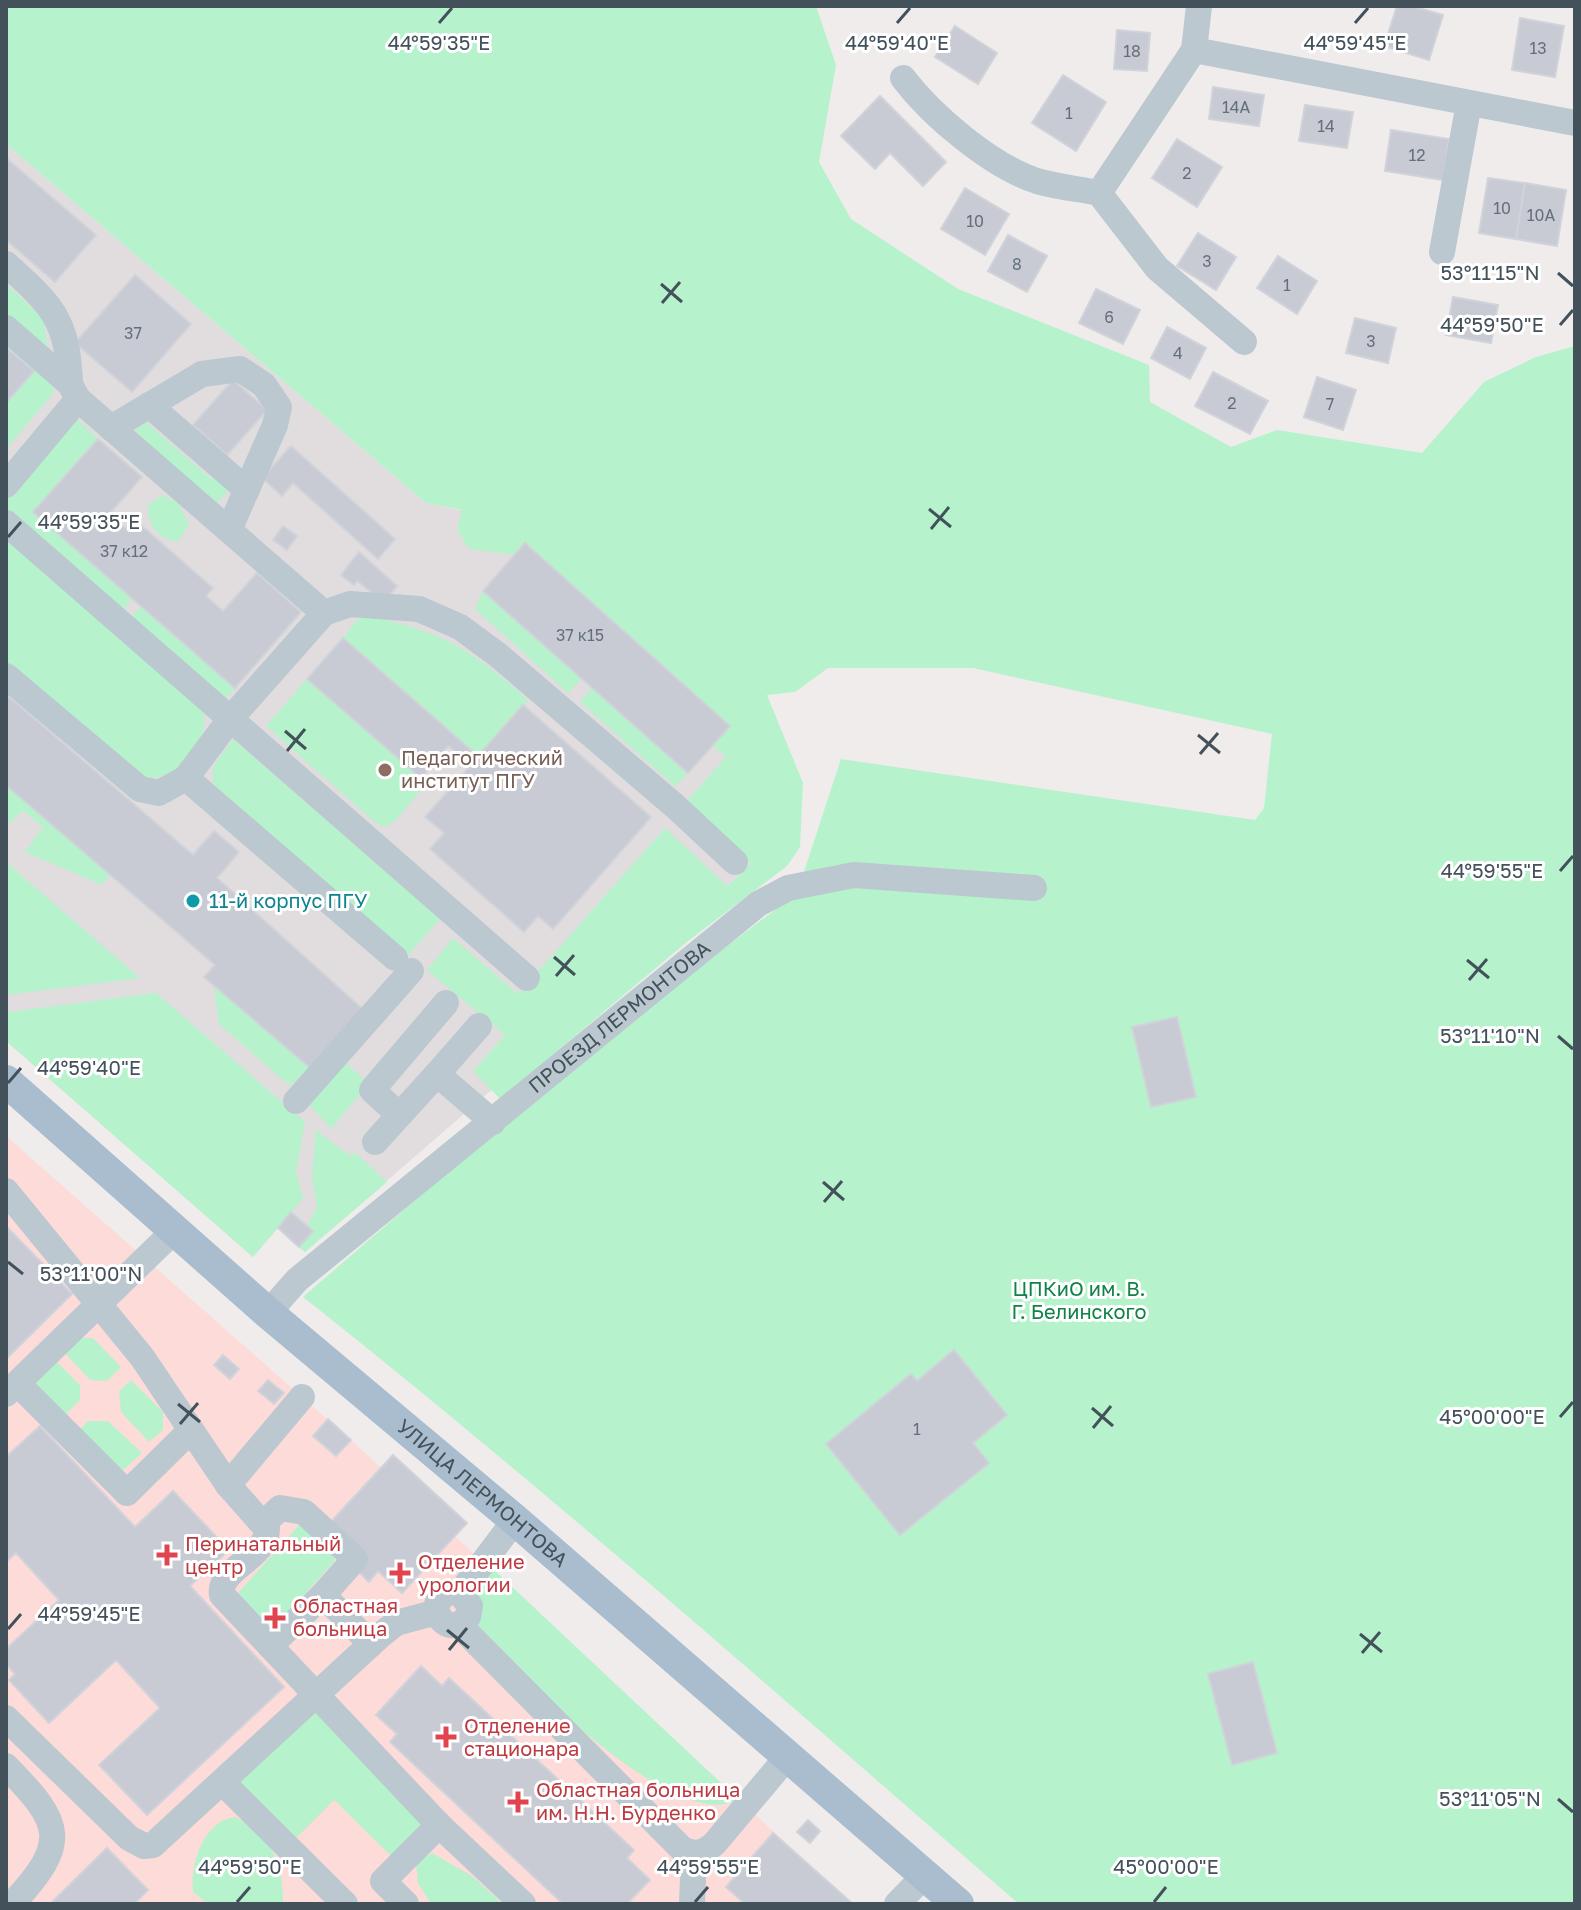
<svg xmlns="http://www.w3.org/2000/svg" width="1581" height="1910" font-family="'Golos Text',sans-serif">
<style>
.education{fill:#e1ddde}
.medical{fill:#fddbd9}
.green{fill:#b6f2cc}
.building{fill:#c8cbd3;stroke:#d0d3d9;stroke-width:2}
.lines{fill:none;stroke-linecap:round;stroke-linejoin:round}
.minor{stroke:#bbc8d0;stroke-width:26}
.major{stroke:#a9bdce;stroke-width:32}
.ticks{fill:none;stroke:#43515b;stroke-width:3}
.education-dot{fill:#8d6e63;stroke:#fff;stroke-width:3}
.culture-dot{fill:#0f9aa8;stroke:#fff;stroke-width:3}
.health-dot{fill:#e0444e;stroke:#fff;stroke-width:3}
.labels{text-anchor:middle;stroke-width:6;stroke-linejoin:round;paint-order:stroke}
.number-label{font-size:16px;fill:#647079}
.education-label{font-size:20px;fill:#785e54;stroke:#fff;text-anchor:start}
.culture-label{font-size:20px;fill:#0d838f;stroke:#fff;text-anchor:start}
.street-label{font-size:20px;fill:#43515b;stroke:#fff}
.park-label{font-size:20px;fill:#0f8246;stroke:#fff}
.health-label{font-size:20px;fill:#be3a42;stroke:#fff;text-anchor:start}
.ticks-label{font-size:20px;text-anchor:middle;fill:#43515b;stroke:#fff;stroke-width:6;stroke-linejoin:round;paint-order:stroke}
</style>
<rect width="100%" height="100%" fill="#f0ecec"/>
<path class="education" d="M6,144L426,503L542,527L753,696L776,843L305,1252L278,1228L253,1257L6,1041Z"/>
<path class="medical" d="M6,1136L351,1440L852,1904H6Z"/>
<path class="green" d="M6,6H816L836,65L819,162L851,219L958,289L1149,365L1150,402L1231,447L1277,430L1422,453L1484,382L1536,357L1575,346V1904H1019C783,1699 548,1491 303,1297L575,1062L797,893L841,759L1255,820L1264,808L1272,734L973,668H828L795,692L767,695L803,783L800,847L787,866L688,941L500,1099L473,1071L505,1035L427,970L453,938L518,994L665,828L727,886L751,864L685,803L726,757L712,745L729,725L526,544L516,555L469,549L457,530L462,510L426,503L6,144Z
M6,284L44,319L48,356L6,319Z
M6,339L54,386L52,395L6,449V403L34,371L6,347Z
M72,415L98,439L34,513L132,599L120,614L6,515V495Z
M140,417L211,479L220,473L234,484L215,505L141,439L135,429Z
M162,495L178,503L189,524L178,542C157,538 146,525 149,504Z
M6,539L203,711C213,742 172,787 140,776L6,662Z
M483,591L581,679L568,693L475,609Z
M141,606L235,688L221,703L128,621Z
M361,615C442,631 467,646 528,700L478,756L343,638Z
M307,679L427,783L395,821L385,827L377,824L266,726Z
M592,688L688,773L675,786L580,702Z
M233,739L440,919L405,959V950L213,787V767Z
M6,785L110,875L102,885L25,852L43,827L23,811L6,826Z
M6,862L140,978L6,995Z
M214,986L309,1068L291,1085L283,1080L219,1024Z
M156,993L305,1122L296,1171L303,1198L253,1257L6,1041L8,1012Z
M343,1061L369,1083L331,1129L309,1104Z
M316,1130L349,1155L356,1153L387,1182L305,1252L299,1247L313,1232L307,1226L317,1207L312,1176Z
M77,1338H93L121,1367L107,1381L90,1380L63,1351Z
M54,1359L80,1385V1400L61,1419L33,1381Z
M131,1380L163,1412V1430L149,1442L121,1412L119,1391Z
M88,1421H108L142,1453L121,1472L77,1433Z
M302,1522L335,1558L334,1562L273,1629L236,1595Z
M490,1566L736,1797L733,1802C665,1827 516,1669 469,1623L470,1590Z
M310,1706L428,1823L393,1858L334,1800L295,1839L237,1781Z
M236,1817C273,1839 283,1861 283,1904H208L193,1892C190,1864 203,1820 236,1817Z
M432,1853L472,1876L503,1904H431L418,1883L416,1862Z"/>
<path class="building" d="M1397,6H1412L1443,15L1429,60L1384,46Z
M1520,18L1564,26L1555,77L1512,70Z
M955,26L997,53L978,84L935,57Z
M1117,30L1150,33L1147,71L1114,69Z
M1063,75L1106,102L1076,151L1032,123Z
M1213,87L1264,95L1259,126L1209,119Z
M880,96L946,162L923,186L890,153L875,169L841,136Z
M1305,105L1353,112L1347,148L1299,141Z
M1391,130L1449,139L1443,180L1385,171Z
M1177,139L1222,167L1197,207L1152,178Z
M6,158L96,235L55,282L6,240Z
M1488,178L1525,183L1516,239L1479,233Z
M1525,183L1566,190L1557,246L1516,239Z
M965,188L1009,214L985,255L941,229Z
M1198,233L1236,257L1216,290L1177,266Z
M1008,235L1047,256L1027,292L988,271Z
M1278,256L1317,281L1297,314L1257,288Z
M135,275L191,324L132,392L75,343Z
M1096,289L1140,310L1123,344L1079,323Z
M1453,297L1498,305L1491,343L1446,335Z
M1355,318L1396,328L1388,363L1346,353Z
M1167,327L1206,348L1190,379L1151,358Z
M6,347L34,371L6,403Z
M1213,372L1268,401L1250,434L1195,406Z
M1317,377L1356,390L1343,430L1304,417Z
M233,380L267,410L227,455L193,425Z
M98,439L142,477L109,514L126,529L134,519L213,588L206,596L223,611L257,573L301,612L235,688L33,512Z
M291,446L395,539L378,559L293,483L282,496L262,478Z
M283,526L297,536L287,550L273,540Z
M525,543L730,726L688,773L483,591Z
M359,552L397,586L384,602L357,581L354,585L341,575Z
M343,638L478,756L523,705L651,817L553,929L538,916L524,932L430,849L444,833L425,817L471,765L448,746L421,778L307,679Z
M6,694L193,855L214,831L239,852L217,878L367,1013L316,1073L204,977L215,965L6,785Z
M1177,1017L1196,1097L1151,1107L1132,1027Z
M291,1212L313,1231L299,1247L278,1228Z
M6,1226L72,1294L6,1359Z
M954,1350L1007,1415L973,1443L989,1463L900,1535L826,1444L911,1374L917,1381Z
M223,1355L239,1369L230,1379L214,1365Z
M268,1380L284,1393L274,1404L258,1391Z
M328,1419L351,1440L336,1456L313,1436Z
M40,1426L135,1527L173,1491L229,1550L190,1586L284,1687L147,1815L99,1765L160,1708L116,1660L49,1723L9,1680L15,1674L6,1664V1649L59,1600L16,1553L6,1562V1457Z
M393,1455L467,1523L402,1593L378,1571L369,1582L357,1570L329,1524Z
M1253,1662L1277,1753L1232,1765L1208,1674Z
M421,1666L442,1686L449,1678L634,1850L627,1858L650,1880L627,1904H563L390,1742L397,1734L376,1715Z
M808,1820L820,1831L810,1843L797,1832Z
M773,1833L853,1904H745L726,1887Z
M107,1848L148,1890L134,1904H56L53,1901Z"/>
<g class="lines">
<g class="minor">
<path d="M1194,50L1575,123"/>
<path d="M903,78C932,116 991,166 1037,181C1057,187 1079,189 1099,193L1157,268L1244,342"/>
<path d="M1099,193L1194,50L1199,6"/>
<path d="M1442,252L1469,103"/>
<path d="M6,264C52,305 68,320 70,384"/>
<path d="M6,328L70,384L78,399L324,613"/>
<path d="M149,405L247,490"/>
<path d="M111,428L202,374L240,369L264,385L279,407L275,425L229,530"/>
<path d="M6,485L78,399"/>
<path d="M6,523L527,978"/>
<path d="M6,676L140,789L159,793L186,778"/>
<path d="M395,958L186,778L231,718L324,613L350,604L419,609L460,627L498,655L676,807L735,862"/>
<path d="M437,1074L479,1026"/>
<path d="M296,1101L411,971"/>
<path d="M399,1115L372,1090L446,1003"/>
<path d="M375,1142L437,1074L493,1122"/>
<path d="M6,1191L142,1357L228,1485L267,1529C267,1558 217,1569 222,1595L439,1825L523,1904"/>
<path id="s1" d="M268,1313L297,1280L758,904L788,888L854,875L1034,888"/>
<path d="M18,1384L127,1493L191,1430"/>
<path d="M6,1394L175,1230"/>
<path d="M228,1485L302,1397"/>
<path d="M264,1523L280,1508L304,1512L355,1559L323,1595"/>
<path d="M460,1593L515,1520"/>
<path d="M459,1625L468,1617L470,1606L460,1593C448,1590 440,1595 436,1607C438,1620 446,1627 459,1625L682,1849C696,1855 703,1854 715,1843L788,1756"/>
<path d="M270,1646L323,1595L371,1644"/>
<path d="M6,1718L129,1838L144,1846L153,1845L382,1634L396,1623L437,1612"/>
<path d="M6,1766C63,1824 70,1842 12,1904"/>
<path d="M224,1784L345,1904"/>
<path d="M406,1904L383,1881L439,1825"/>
<path d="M692,1904L694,1854"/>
<path d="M897,1904L925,1875"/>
</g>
<path class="major" id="s2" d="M6,1081L268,1313L515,1520L958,1904"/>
</g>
<path class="ticks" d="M439,23L452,8M897,23L910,8M1355,23L1368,8M1558,273L1573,286M661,284L682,302M662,303L680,282M1560,325L1573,310M929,509L951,527M931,529L949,507M8,537L21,522M285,731L306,749M1198,735L1220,753M287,751L305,729M1200,754L1218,733M1560,871L1573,856M554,957L575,975M1467,960L1489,978M556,976L574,955M1469,980L1487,959M1558,1036L1573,1049M8,1083L21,1068M823,1182L844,1200M824,1202L842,1181M8,1262L23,1274M178,1404L200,1422M1092,1408L1113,1426M1560,1417L1573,1402M180,1424L198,1403M1093,1428L1111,1406M8,1629L21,1614M447,1630L469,1648M1360,1634L1382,1652M449,1650L467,1628M1362,1653L1380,1632M1558,1799L1573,1812M237,1902L250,1887M695,1902L708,1887M1154,1902L1166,1887"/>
<circle class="education-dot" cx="385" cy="770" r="8"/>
<circle class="culture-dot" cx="193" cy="901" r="8"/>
<g class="health-dot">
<path d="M163 1543h8v8h8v8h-8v8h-8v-8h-8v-8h8z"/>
<path d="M396 1561h8v8h8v8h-8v8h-8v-8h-8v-8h8z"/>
<path d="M271 1606h8v8h8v8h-8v8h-8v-8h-8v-8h8z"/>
<path d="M442 1725h8v8h8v8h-8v8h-8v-8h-8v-8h8z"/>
<path d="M514 1790h8v8h8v8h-8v8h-8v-8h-8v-8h8z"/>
</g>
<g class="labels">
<g class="number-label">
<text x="1538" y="54">13</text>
<text x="1132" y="57">18</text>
<text x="1236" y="113">14А</text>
<text x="1069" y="119">1</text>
<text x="1326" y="132">14</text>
<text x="1417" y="161">12</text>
<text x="1187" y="179">2</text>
<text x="1502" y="214">10</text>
<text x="1541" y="221">10А</text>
<text x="975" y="227">10</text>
<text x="1207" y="267">3</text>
<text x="1017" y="270">8</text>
<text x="1287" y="291">1</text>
<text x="1109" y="323">6</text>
<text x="133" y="339">37</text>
<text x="1371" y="347">3</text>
<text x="1178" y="359">4</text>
<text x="1232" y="409">2</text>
<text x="1330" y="410">7</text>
<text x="124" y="557">37 к12</text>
<text x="580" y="641">37 к15</text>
<text x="917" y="1435">1</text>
</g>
<g class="education-label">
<text x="401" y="765">Педагогический<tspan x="401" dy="23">институт ПГУ</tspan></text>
</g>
<g class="culture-label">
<text x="209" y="908">11-й корпус ПГУ</text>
</g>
<g class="street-label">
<text dy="7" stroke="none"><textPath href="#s1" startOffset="460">ПРОЕЗД ЛЕРМОНТОВА</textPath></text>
<text dy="7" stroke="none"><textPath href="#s2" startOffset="630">УЛИЦА ЛЕРМОНТОВА</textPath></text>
</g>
<g class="park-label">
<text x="1079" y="1296">ЦПКиО им. В.<tspan x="1079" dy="23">Г. Белинского</tspan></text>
</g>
<g class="health-label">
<text x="185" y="1551">Перинатальный<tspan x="185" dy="23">центр</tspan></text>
<text x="418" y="1569">Отделение<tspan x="418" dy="23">урологии</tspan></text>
<text x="293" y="1613">Областная<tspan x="293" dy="23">больница</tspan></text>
<text x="464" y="1733">Отделение<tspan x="464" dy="23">стационара</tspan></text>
<text x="536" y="1797">Областная больница<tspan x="536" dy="23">им. Н.Н. Бурденко</tspan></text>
</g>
</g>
<g class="ticks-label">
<text x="439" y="50">44°59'35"E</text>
<text x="897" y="50">44°59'40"E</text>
<text x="1355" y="50">44°59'45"E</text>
<text x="1490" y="280">53°11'15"N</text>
<text x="1492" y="332">44°59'50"E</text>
<text x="89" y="529">44°59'35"E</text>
<text x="1492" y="878">44°59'55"E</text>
<text x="1490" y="1043">53°11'10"N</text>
<text x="89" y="1075">44°59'40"E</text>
<text x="91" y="1281">53°11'00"N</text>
<text x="1492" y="1424">45°00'00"E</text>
<text x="89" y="1621">44°59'45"E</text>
<text x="1490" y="1806">53°11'05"N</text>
<text x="250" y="1874">44°59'50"E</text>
<text x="708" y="1874">44°59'55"E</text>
<text x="1166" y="1874">45°00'00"E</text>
</g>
<rect width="1581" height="1910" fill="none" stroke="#43515b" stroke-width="16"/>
</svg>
